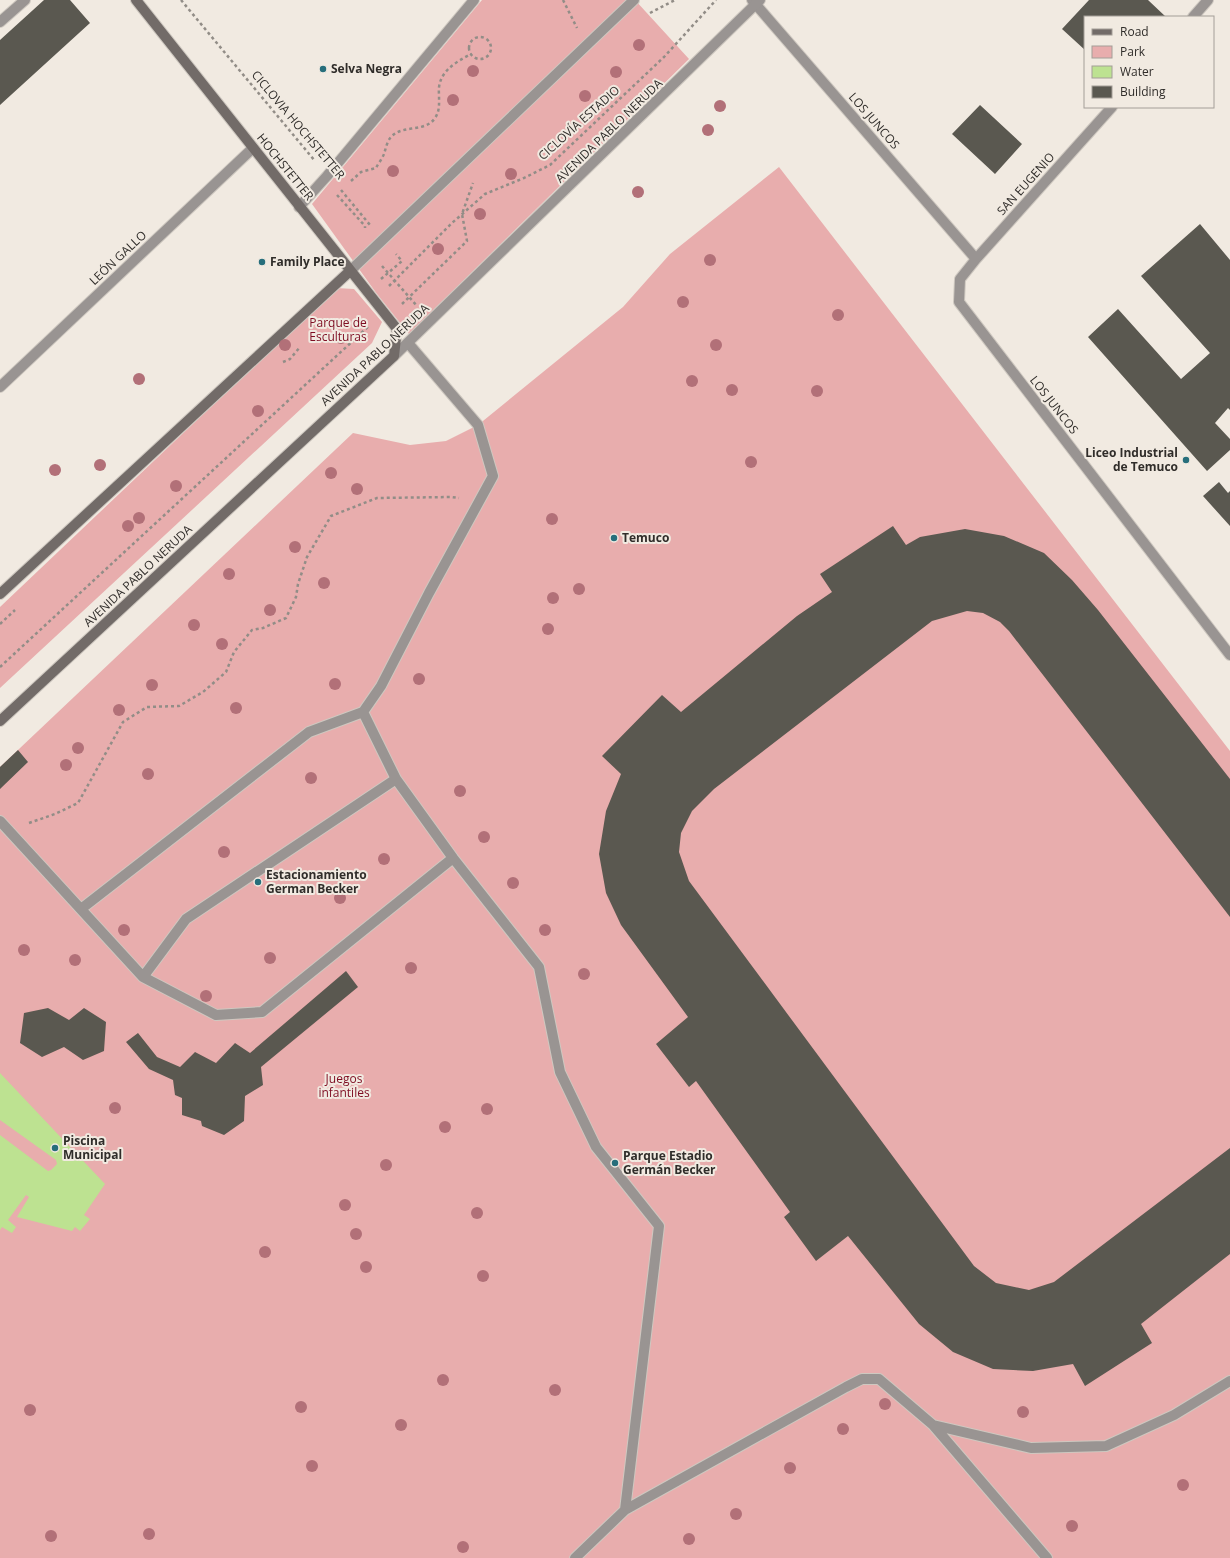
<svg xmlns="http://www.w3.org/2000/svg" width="1230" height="1558" font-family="'Open Sans',sans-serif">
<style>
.green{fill:#e8adad}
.water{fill:#bde291}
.building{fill:#5a5850}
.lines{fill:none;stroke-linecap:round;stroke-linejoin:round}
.service-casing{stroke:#cec8c0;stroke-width:12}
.minor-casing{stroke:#cec8c0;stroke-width:12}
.tertiary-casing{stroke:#cec8c0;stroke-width:12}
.secondary-casing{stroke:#cec8c0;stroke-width:12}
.path{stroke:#928d87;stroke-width:2.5;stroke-dasharray:3 3;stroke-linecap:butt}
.service{stroke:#999492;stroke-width:10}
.minor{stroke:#999492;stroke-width:10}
.tertiary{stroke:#999492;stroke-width:10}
.secondary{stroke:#726b68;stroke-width:10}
.tree{fill:#b27078}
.poi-dot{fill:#276e7b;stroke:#f1eae1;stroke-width:1.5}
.labels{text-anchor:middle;stroke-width:4;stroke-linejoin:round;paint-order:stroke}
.poi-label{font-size:12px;font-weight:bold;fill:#302d2a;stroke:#f1eae1;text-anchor:start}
.street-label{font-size:12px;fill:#302d2a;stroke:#f1eae1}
.park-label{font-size:12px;fill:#7e0d22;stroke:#f1eae1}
</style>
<rect width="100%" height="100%" fill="#f1eae1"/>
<path class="green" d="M482,0H635L689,59L409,334L377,294L312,204Z
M779,167L1230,751V1558H0V767L353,433L410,445L446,441L478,425L623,307L670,254Z
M336,288L354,289L382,322L372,343L0,688V607Z"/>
<path class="water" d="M0,1073L105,1184L84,1215L90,1219L80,1231L75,1227L72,1231L17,1217L29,1197L26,1195L8,1220L16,1227L12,1233L2,1227L0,1230V1135L48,1171L51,1170L57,1164L56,1160L0,1120Z"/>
<path class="building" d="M44,0H70L90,23L0,105V40Z
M1089,0H1148L1166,17H1085V50L1062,29Z
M980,105L1022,144L995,174L952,134Z
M1200,224L1230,260V410L1228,408L1215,423L1230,439V450L1207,471L1088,337L1118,309L1181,379L1210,353L1141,276Z
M1219,482L1228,493L1230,491V526L1203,496Z
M893,526L906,545L920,537L965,529L1004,536L1044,553L1072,580L1098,610L1230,779V917L1009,631L1000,622L983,613L967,611L932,621L714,789L692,811L681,833L679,852L689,881L974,1266L996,1283L1029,1290L1054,1282L1230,1148V1254L1141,1324L1152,1343L1085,1386L1073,1364L1033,1371L993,1369L953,1352L919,1324L848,1236L816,1261L784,1217L790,1212L696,1081L689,1087L656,1044L688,1017L621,925L606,893L599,854L606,811L621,774L602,756L662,695L681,712L797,616L832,592L820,574Z
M18,750L28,762L0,789V767Z
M346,971L358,987L261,1067L263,1085L245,1096L244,1121L224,1135L202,1126L201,1121L182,1115V1098L175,1095L173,1080L149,1069L126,1042L138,1033L157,1057L180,1067L195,1052L216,1063L235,1043L250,1053Z
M48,1008L69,1020L84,1008L106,1022L104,1051L83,1060L64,1047L42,1057L20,1043L24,1013Z"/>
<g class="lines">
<g class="service-casing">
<path id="service" d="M0,22L25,0
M408,343L478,425L493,476L429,593L381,686L363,712L396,779L453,858L539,967L560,1072L596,1147L659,1226L625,1510L575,1558
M0,821L143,977L216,1015L262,1012L453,858
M81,909L309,732L363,712
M143,977L186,919L396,779
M933,1425L1031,1448L1106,1446L1174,1415L1230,1381
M625,1510L846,1387L862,1379H879L933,1425L1047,1558"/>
</g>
<g class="minor-casing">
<path id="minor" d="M752,0L976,259
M1193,17L1208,0
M1112,107L976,259L960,279L959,302L1230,655
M0,387L253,148"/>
</g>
<g class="tertiary-casing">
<path id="tertiary" d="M299,207L327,176L474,0
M350,271L634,0
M394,356L760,0"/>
</g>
<g class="secondary-casing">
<path id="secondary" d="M0,594L350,271
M0,721L394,356L397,329L136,0"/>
</g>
<path class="path" d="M181,0L315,161
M563,0L577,28
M650,13L675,0
M469 48a11 11 0 1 1 22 0a11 11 0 1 1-22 0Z
M351,181L361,172L376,168C378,164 382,159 384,154C386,148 387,140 393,135C405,125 426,132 435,118C440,111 439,103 439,94C437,73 454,63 471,54
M341,190L370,225
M337,195L365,226V228
M382,266L417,306
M381,279L402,261L396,254
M389,286L452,223L485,194L524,178L550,165L664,57L716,0
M402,304L467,241L462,214L473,183
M283,362L290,359L300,347
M0,624L15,610
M0,667L370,325
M29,823L55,814L78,803L123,722L147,707L179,706L203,692L226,672L234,652L252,630L263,628L286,618L296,597L298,584L307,557L331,516L377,498L451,497L459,498"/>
<use href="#service" class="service"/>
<use href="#minor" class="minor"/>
<use href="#tertiary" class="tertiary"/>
<use href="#secondary" class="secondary"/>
</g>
<g class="tree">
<circle cx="639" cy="45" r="6"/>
<circle cx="473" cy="71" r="6"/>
<circle cx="616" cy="72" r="6"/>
<circle cx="585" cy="96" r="6"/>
<circle cx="453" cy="100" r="6"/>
<circle cx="720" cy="106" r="6"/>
<circle cx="708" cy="130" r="6"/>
<circle cx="393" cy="171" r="6"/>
<circle cx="511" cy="174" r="6"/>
<circle cx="638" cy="192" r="6"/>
<circle cx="480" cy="214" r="6"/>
<circle cx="438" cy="249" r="6"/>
<circle cx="710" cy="260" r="6"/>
<circle cx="683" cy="302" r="6"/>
<circle cx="838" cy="315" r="6"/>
<circle cx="341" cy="338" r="6"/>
<circle cx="285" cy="345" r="6"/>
<circle cx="716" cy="345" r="6"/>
<circle cx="139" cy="379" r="6"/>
<circle cx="692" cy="381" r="6"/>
<circle cx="732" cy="390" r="6"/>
<circle cx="817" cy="391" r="6"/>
<circle cx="258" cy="411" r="6"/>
<circle cx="751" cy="462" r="6"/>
<circle cx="100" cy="465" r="6"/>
<circle cx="55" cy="470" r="6"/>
<circle cx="331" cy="473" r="6"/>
<circle cx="176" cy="486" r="6"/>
<circle cx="357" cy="489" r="6"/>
<circle cx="139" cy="518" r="6"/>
<circle cx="552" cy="519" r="6"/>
<circle cx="128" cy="526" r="6"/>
<circle cx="295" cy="547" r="6"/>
<circle cx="229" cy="574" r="6"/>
<circle cx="324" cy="583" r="6"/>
<circle cx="579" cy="589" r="6"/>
<circle cx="553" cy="598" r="6"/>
<circle cx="270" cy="610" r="6"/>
<circle cx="194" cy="625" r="6"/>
<circle cx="548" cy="629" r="6"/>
<circle cx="222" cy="644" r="6"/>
<circle cx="419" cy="679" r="6"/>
<circle cx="335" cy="684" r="6"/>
<circle cx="152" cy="685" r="6"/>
<circle cx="236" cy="708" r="6"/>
<circle cx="119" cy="710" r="6"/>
<circle cx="78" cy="748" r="6"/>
<circle cx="66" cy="765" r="6"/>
<circle cx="148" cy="774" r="6"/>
<circle cx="311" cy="778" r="6"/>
<circle cx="460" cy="791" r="6"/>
<circle cx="484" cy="837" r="6"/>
<circle cx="224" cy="852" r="6"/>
<circle cx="384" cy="859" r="6"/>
<circle cx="513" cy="883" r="6"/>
<circle cx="340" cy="898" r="6"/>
<circle cx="124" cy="930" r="6"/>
<circle cx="545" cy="930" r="6"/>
<circle cx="24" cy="950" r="6"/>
<circle cx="270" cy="958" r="6"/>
<circle cx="75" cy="960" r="6"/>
<circle cx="411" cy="968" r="6"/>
<circle cx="584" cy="974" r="6"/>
<circle cx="206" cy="996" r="6"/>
<circle cx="115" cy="1108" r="6"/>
<circle cx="487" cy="1109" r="6"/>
<circle cx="445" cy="1127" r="6"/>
<circle cx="386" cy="1165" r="6"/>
<circle cx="345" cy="1205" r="6"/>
<circle cx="477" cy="1213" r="6"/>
<circle cx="356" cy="1234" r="6"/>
<circle cx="265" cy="1252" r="6"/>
<circle cx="366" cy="1267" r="6"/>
<circle cx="483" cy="1276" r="6"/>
<circle cx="443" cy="1380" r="6"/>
<circle cx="555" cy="1390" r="6"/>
<circle cx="885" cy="1404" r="6"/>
<circle cx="301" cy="1407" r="6"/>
<circle cx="30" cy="1410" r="6"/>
<circle cx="1023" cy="1412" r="6"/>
<circle cx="401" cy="1425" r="6"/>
<circle cx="843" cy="1429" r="6"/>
<circle cx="312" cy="1466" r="6"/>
<circle cx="790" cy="1468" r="6"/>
<circle cx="1183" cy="1485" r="6"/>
<circle cx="736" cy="1514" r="6"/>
<circle cx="1072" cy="1526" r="6"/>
<circle cx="149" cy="1534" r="6"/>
<circle cx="51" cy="1536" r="6"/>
<circle cx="689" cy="1539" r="6"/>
<circle cx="463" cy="1547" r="6"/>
</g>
<g class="poi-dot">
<circle cx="323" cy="69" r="4"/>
<circle cx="262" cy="262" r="4"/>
<circle cx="1186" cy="460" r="4"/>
<circle cx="614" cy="538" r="4"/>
<circle cx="258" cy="882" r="4"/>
<circle cx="55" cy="1148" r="4"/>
<circle cx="615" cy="1163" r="4"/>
</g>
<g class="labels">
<g class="poi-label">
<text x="331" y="73">Selva Negra</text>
<text x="270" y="266">Family Place</text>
<text x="1178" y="457" text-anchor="end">Liceo Industrial<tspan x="1178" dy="14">de Temuco</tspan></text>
<text x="622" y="542">Temuco</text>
<text x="266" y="879">Estacionamiento<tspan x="266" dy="14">German Becker</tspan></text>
<text x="63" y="1145">Piscina<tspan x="63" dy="14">Municipal</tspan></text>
<text x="623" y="1160">Parque Estadio<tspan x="623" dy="14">Germán Becker</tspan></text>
</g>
<g class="street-label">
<text transform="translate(874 121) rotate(49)" y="4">LOS JUNCOS</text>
<text transform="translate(579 123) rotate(-42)" y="4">CICLOVÍA ESTADIO</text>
<text transform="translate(298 125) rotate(50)" y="4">CICLOVIA HOCHSTETTER</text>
<text transform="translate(609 131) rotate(-44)" y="4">AVENIDA PABLO NERUDA</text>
<text transform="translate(285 167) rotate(51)" y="4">HOCHSTETTER</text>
<text transform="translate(1026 184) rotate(-48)" y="4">SAN EUGENIO</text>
<text transform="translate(118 258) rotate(-43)" y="4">LEÓN GALLO</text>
<text transform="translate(375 355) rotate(-43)" y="4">AVENIDA PABLO NERUDA</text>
<text transform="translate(1054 405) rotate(52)" y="4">LOS JUNCOS</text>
<text transform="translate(138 576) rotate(-43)" y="4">AVENIDA PABLO NERUDA</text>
</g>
<g class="park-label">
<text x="338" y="327">Parque de<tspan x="338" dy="14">Esculturas</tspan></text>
<text x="344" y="1083">Juegos<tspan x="344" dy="14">infantiles</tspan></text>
</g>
</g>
<rect x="1084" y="16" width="130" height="92" fill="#f1eae1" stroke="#a49e98"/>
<rect x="1092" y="29" width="20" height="6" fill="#726b68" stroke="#a49e98"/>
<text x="1120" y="36" font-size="12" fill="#302d2a">Road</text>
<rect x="1092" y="46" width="20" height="12" fill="#e8adad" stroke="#a49e98"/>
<text x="1120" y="56" font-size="12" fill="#302d2a">Park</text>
<rect x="1092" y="66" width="20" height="12" fill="#bde291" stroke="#a49e98"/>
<text x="1120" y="76" font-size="12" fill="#302d2a">Water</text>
<rect x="1092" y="86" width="20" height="12" fill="#5a5850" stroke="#a49e98"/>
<text x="1120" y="96" font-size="12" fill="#302d2a">Building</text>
</svg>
